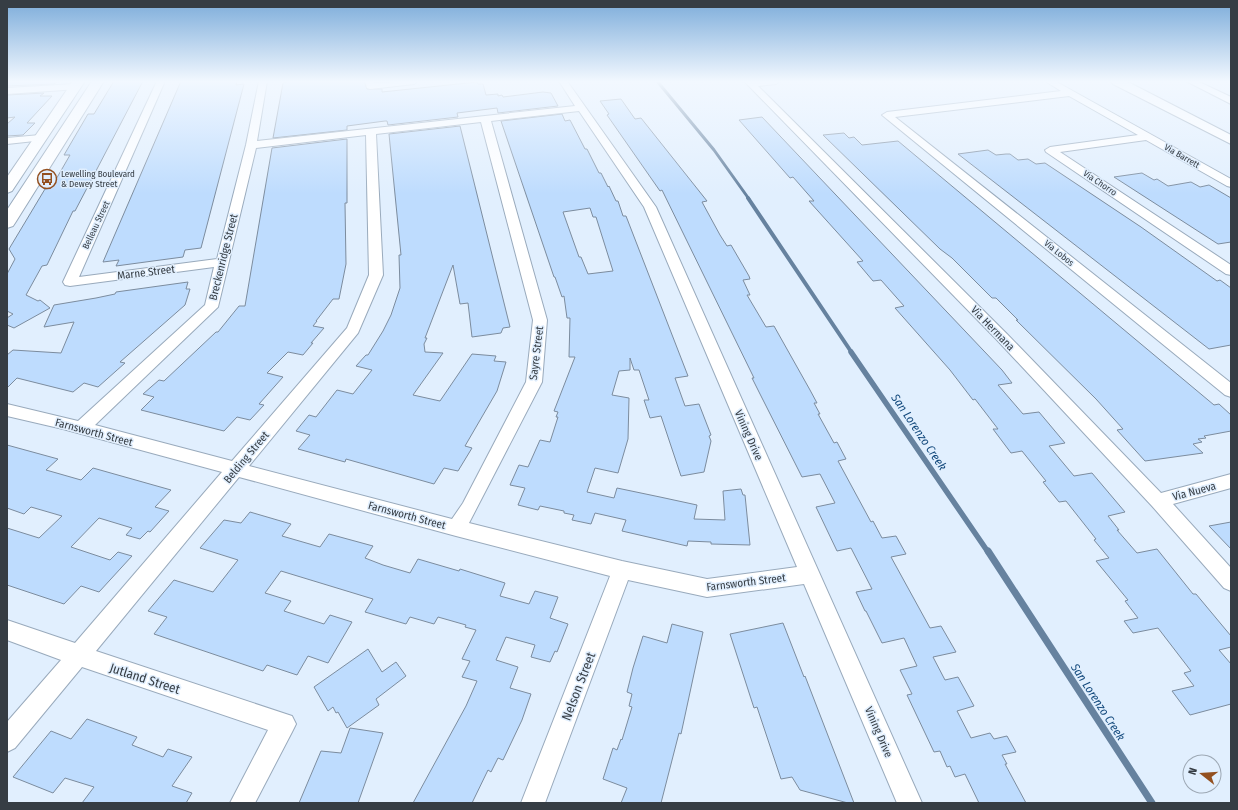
<svg xmlns="http://www.w3.org/2000/svg" width="1238" height="810" font-family="'Fira Sans Condensed',sans-serif">
<style>
.lines{fill:none;stroke-linecap:round;stroke-linejoin:round}
.stream-far3{stroke:#66829f;stroke-width:3}
.stream-far2{stroke:#66829f;stroke-width:4}
.stream-far1{stroke:#66829f;stroke-width:5.5}
.stream{stroke:#66829f;stroke-width:7}
.building{fill:#bedcfe;stroke:#7c8c9e;fill-rule:evenodd}
.minor-casing{stroke:#99aabc;stroke-width:2}
.secondary-casing{stroke:#99aabc;stroke-width:2}
.minor{fill:#fff;fill-rule:evenodd}
.secondary{fill:#fff;fill-rule:evenodd}
.labels{text-anchor:middle;stroke-width:3;stroke-linejoin:round;paint-order:stroke}
.far-street-label{font-size:9px;fill:#363d44;stroke:#e1effe}
.far-poi-label{font-size:9px;fill:#363d44;stroke:#e1effe;text-anchor:start}
.street-label{font-size:11px;fill:#363d44;stroke:#e1effe}
.water-label{font-size:12px;font-style:italic;fill:#144a7d;stroke:#e1effe}
.near-street-label{font-size:13px;fill:#363d44;stroke:#e1effe}
</style>
<rect width="100%" height="100%" fill="#e1effe"/>
<g class="lines">
<path class="stream-far3" d="M657,81L714,150L749,199"/>
<path class="stream-far2" d="M748,198L852,353"/>
<path class="stream-far1" d="M851,352L988,552"/>
<path class="stream" d="M988,551L1152,803"/>
</g>
<path class="building" d="M7,81H58L54,84L7,86Z
M114,81H143L75,211H73L47,265L42,266L26,295L38,301L40,300L50,308L14,328L7,325V318L13,314L7,311V274L15,259L9,249L45,189L51,188L70,155H64L88,114H94Z
M181,81H237L236,85L244,84L201,248L185,250L183,257L153,261L116,266L119,260L103,262Z
M290,81H364L367,89H382V92L477,82L478,84H483L486,95L498,94V96L502,95L503,97L543,92L551,93L558,106L498,113L497,108L457,113L458,117L388,125L387,121H385L347,126V130L273,138L283,83Z
M44,93L40,96H52L27,123H35L23,135L7,136V124L15,117L7,118V95Z
M621,99L635,119L641,118L707,201L702,202L720,235L727,246L731,245L749,276L750,279L743,280L750,295H747L766,327L774,326L810,390L817,403H814L820,414H818L834,443L837,442L846,459L838,461L871,522L873,521L882,538L896,536L906,554L891,557L930,628L941,626L956,652L933,657L945,680L958,677L974,706L957,711L971,738L990,733L994,739L1007,736L1016,752L1002,755L1007,764H1005L1026,803H979L965,774L955,777L950,766L947,767L940,751L934,752L907,695L912,694L900,670L917,666L904,638L882,643L866,611H865L856,592L872,589L851,548L837,551L816,507L835,503L820,474L802,477L760,394L752,378H754L662,190L660,191L607,115L609,114L600,101Z
M562,114L565,121L570,120L585,149H587L599,173H601L608,187L609,186L616,201H618L623,216H626L688,376L675,378L685,406L699,404L711,435L709,436L711,441L704,472L681,476L661,416L650,418L644,400H649L639,370H634L630,358V370L619,371L612,395L629,398L628,439L618,473L595,468L587,492L614,498L617,488L660,497L697,505L694,519L725,520L723,491L741,489L743,495H745L750,545L711,544V542L688,541L687,546L622,531L626,520L595,513L591,524L572,520L574,515L564,513V511L540,506L538,510L518,505L525,488L510,485L519,465L528,467L540,440L550,442L558,417H556L558,412L554,411L575,357H569L570,318H567L564,296L562,297L555,277H554L501,121ZM590,208L593,217H596L613,271L588,274L581,257H579L563,212Z
M762,117L1002,370L1012,383L998,385L1023,414L1039,412L1065,443L1049,446L1074,476L1092,473L1125,512L1108,516L1119,530H1117L1137,553L1157,549L1193,594H1196L1231,636V647L1219,650L1231,664V704L1190,715L1172,691L1194,686L1184,673L1191,671L1158,628L1133,633L1124,621L1138,618L1125,601L1128,600L1096,561L1109,558L1094,540L1096,539L1066,501L1059,502L1043,482L1046,481L1022,451L1011,453L993,429H998L975,399L973,400L950,370L895,308L904,306L881,280L873,281L857,262L863,261L809,201H814L793,177L790,178L739,120Z
M460,126L510,327L503,328L501,333L472,337L468,303L460,304L453,265L425,338H427L424,344L425,352L443,353L413,395L440,401L472,354L496,356L494,361L506,362L497,391L465,446L472,448L458,471L444,468L434,484L346,459L345,462L298,449L310,435L296,431L309,415L316,417L337,390L353,394L372,370L356,366L366,355H368L383,331L391,315L400,288L399,255H401L389,134Z
M844,133L849,138L854,137L862,145L898,141L1214,405L1219,404L1231,415V431L1204,436L1206,438L1198,439L1202,442L1193,444L1203,453L1145,461L1117,430L1123,429L1096,399L1016,320H1018L996,298H992L952,258L940,249L823,135Z
M347,139V203H345L346,264L339,299H333L316,321H317L313,326L324,328L311,343H313L303,355L288,352L267,373L283,377L259,404L264,405L250,420L237,417L224,431L141,410L154,397L143,394L159,380L164,381L216,332H218L239,306H245L272,148Z
M988,150L996,155L1006,154H1010L1018,160L1028,159L1036,164L1045,163L1141,227L1217,281L1220,280L1231,288V345L1209,349L958,154Z
M1142,173L1154,180L1157,179L1168,186L1191,182L1200,187L1209,185L1231,198V242L1218,244L1114,177Z
M188,282L186,289H190L185,305L120,362L125,363L98,387L84,383L73,392L17,378L7,388V355L13,350L61,353L74,322L44,327L54,305L96,298L115,294L116,292Z
M7,445L58,459L46,470L81,480L93,468L171,490L155,507L169,511L150,532L148,531L140,539L126,535L132,528L99,518L71,547L110,560L118,552L132,556L99,592L81,586L64,604L7,585V528L39,538L62,516L31,507L24,514L7,508Z
M250,512L291,524L282,536L320,547L329,534L373,546L365,558L383,565L410,573L418,559L459,571L460,569L505,583L500,596L529,604L535,591L558,597L550,618L568,624L557,652L555,651L550,662L531,657L535,645L506,637L496,660L518,667L510,688L531,694L522,720L503,760L498,758L491,772L488,770L472,803H413L466,706L477,681L462,677L470,661L462,659L476,630L465,627L466,625L438,617L434,624L410,617L406,624L365,612L373,599L281,571L265,593L291,601L284,611L324,624L330,615L352,622L328,663L308,656L297,675L267,665L263,671L154,634L167,617L148,611L174,580L213,592L238,560L200,548L224,520L241,523Z
M1231,522V549L1209,526Z
M783,623L804,677L805,676L854,803H848L800,790L792,777L781,779L757,707L754,708L730,634Z
M672,624L703,632L681,734L679,733L661,803H621L627,788L603,779L613,748L617,750L621,739L622,740L632,707L629,706L632,694L627,692L633,668L643,636L667,643Z
M368,649L382,672L396,662L406,676L376,699L379,705L347,728L338,712L336,713L333,707L328,711L314,687Z
M87,719L137,737L132,745L163,757L168,749L192,757L172,786L192,793L186,803H82L94,787L65,778L53,793L13,777L51,731L71,739Z
M350,728L383,733L358,803H299L321,751L341,753Z"/>
<g class="lines">
<g class="minor-casing">
<path id="minor" d="M157,81H165L79,277L217,259L246,145L259,81H267L257,141L575,106L559,81H567L656,207L922,803H897L804,584L707,597L628,580L545,803H521L610,576L456,536L239,477L96,651L292,716L296,724L292,732L255,803H230L268,730L82,667L15,748L7,752V722L61,660L7,640V620L75,643L222,472L63,429L7,416V404L78,421L205,305L214,267L70,286L65,285L63,282ZM579,111L644,207L797,567L707,579L622,561L469,523L542,382L547,320L491,121ZM481,122L533,320L526,382L463,503L452,519L249,466L358,333L383,275L376,134ZM366,135L369,275L347,328L232,461L95,425L218,307L256,148Z
M365,81H373L374,83L418,81L414,84L370,89L367,88Z
M744,81H780L776,84L758,86L1007,334L1161,493L1231,474V488L1173,504L1231,568V591L1224,588L1152,506L997,340Z
M1045,81H1055L1231,179V187L1227,186L1146,140L1060,152L1231,265V275L1226,274L1046,152L1045,150L1050,147L1138,135L1069,96L895,117L1231,383V397L1225,395L882,115L887,112L1061,91Z
M1186,81H1197L1231,97V104Z
M75,84L79,87L78,89L7,94V88Z
M40,135L45,138L44,140L7,144V138Z"/>
</g>
<g class="secondary-casing">
<path id="secondary" d="M73,81H85L12,191L7,193V177Z
M92,81H104L15,223L13,226L7,228V210Z
M1111,81H1126L1231,135V144L1113,84Z"/>
</g>
<use href="#minor" class="minor"/>
<use href="#secondary" class="secondary"/>
</g>
<linearGradient id="sky" x2="0" y2="1"><stop stop-color="#7cacda"/><stop offset="0.42" stop-color="#f2f8ff"/><stop offset="1" stop-color="#f2f8ff" stop-opacity="0"/></linearGradient>
<rect width="1238" height="194" fill="url(#sky)"/>
<defs>
<g id="bus-ring" transform="scale(1)"><circle r="9.5" fill="#e1effe" stroke="#935020" stroke-width="1.5"/><path d="M-5-6H5V4H4V6H2V4H-2V6H-4V4H-5ZM-3.5-4V0h7V-4ZM-3.5 1.2v1.5H-2V1.2ZM2 1.2v1.5H3.5V1.2Z" fill="#935020"/></g>
</defs>
<g fill-rule="evenodd">
<use href="#bus-ring" x="47" y="179"/>
</g>
<g class="labels">
<g class="far-street-label">
<text transform="translate(1182 156) rotate(30)" y="3">Via Barrett</text>
<text transform="translate(1100 183) rotate(34)" y="3">Via Chorro</text>
<text transform="translate(96 225) rotate(-65)" y="3">Belleau Street</text>
<text transform="translate(1059 253) rotate(39)" y="3">Via Lobos</text>
</g>
<g class="far-poi-label">
<text x="61" y="177">Lewelling Boulevard<tspan x="61" dy="10">&amp; Dewey Street</tspan></text>
</g>
<g class="street-label">
<text transform="translate(223 257) rotate(-76)" y="4">Breckenridge Street</text>
<text transform="translate(146 272) rotate(-7)" y="4">Marne Street</text>
<text transform="translate(993 328) rotate(46)" y="4">Via Hermana</text>
<text transform="translate(536 353) rotate(-83)" y="4">Sayre Street</text>
<text transform="translate(94 432) rotate(15)" y="4">Farnsworth Street</text>
<text transform="translate(749 435) rotate(66)" y="4">Vining Drive</text>
<text transform="translate(246 457) rotate(-50)" y="4">Belding Street</text>
<text transform="translate(1194 491) rotate(-15)" y="4">Via Nueva</text>
<text transform="translate(407 515) rotate(15)" y="4">Farnsworth Street</text>
<text transform="translate(746 582) rotate(-7)" y="4">Farnsworth Street</text>
<text transform="translate(879 732) rotate(67)" y="4">Vining Drive</text>
</g>
<g class="water-label">
<text transform="translate(919 432) rotate(56)" y="4">San Lorenzo Creek</text>
<text transform="translate(1098 702) rotate(57)" y="4">San Lorenzo Creek</text>
</g>
<g class="near-street-label">
<text transform="translate(145 678) rotate(18)" y="5">Jutland Street</text>
<text transform="translate(578 686) rotate(-69)" y="5">Nelson Street</text>
</g>
</g>
<rect width="1238" height="810" fill="none" stroke="#363d44" stroke-width="16"/>
<g transform="translate(1202 774) rotate(287)"><circle r="19" fill="#e1effe" stroke="#9da8b4"/>
<path d="M0-3L7 15L0 10L-7 15Z" fill="#935020"/>
<text y="-6" font-size="11" font-weight="bold" text-anchor="middle" fill="#363d44">N</text>
</g>
</svg>
